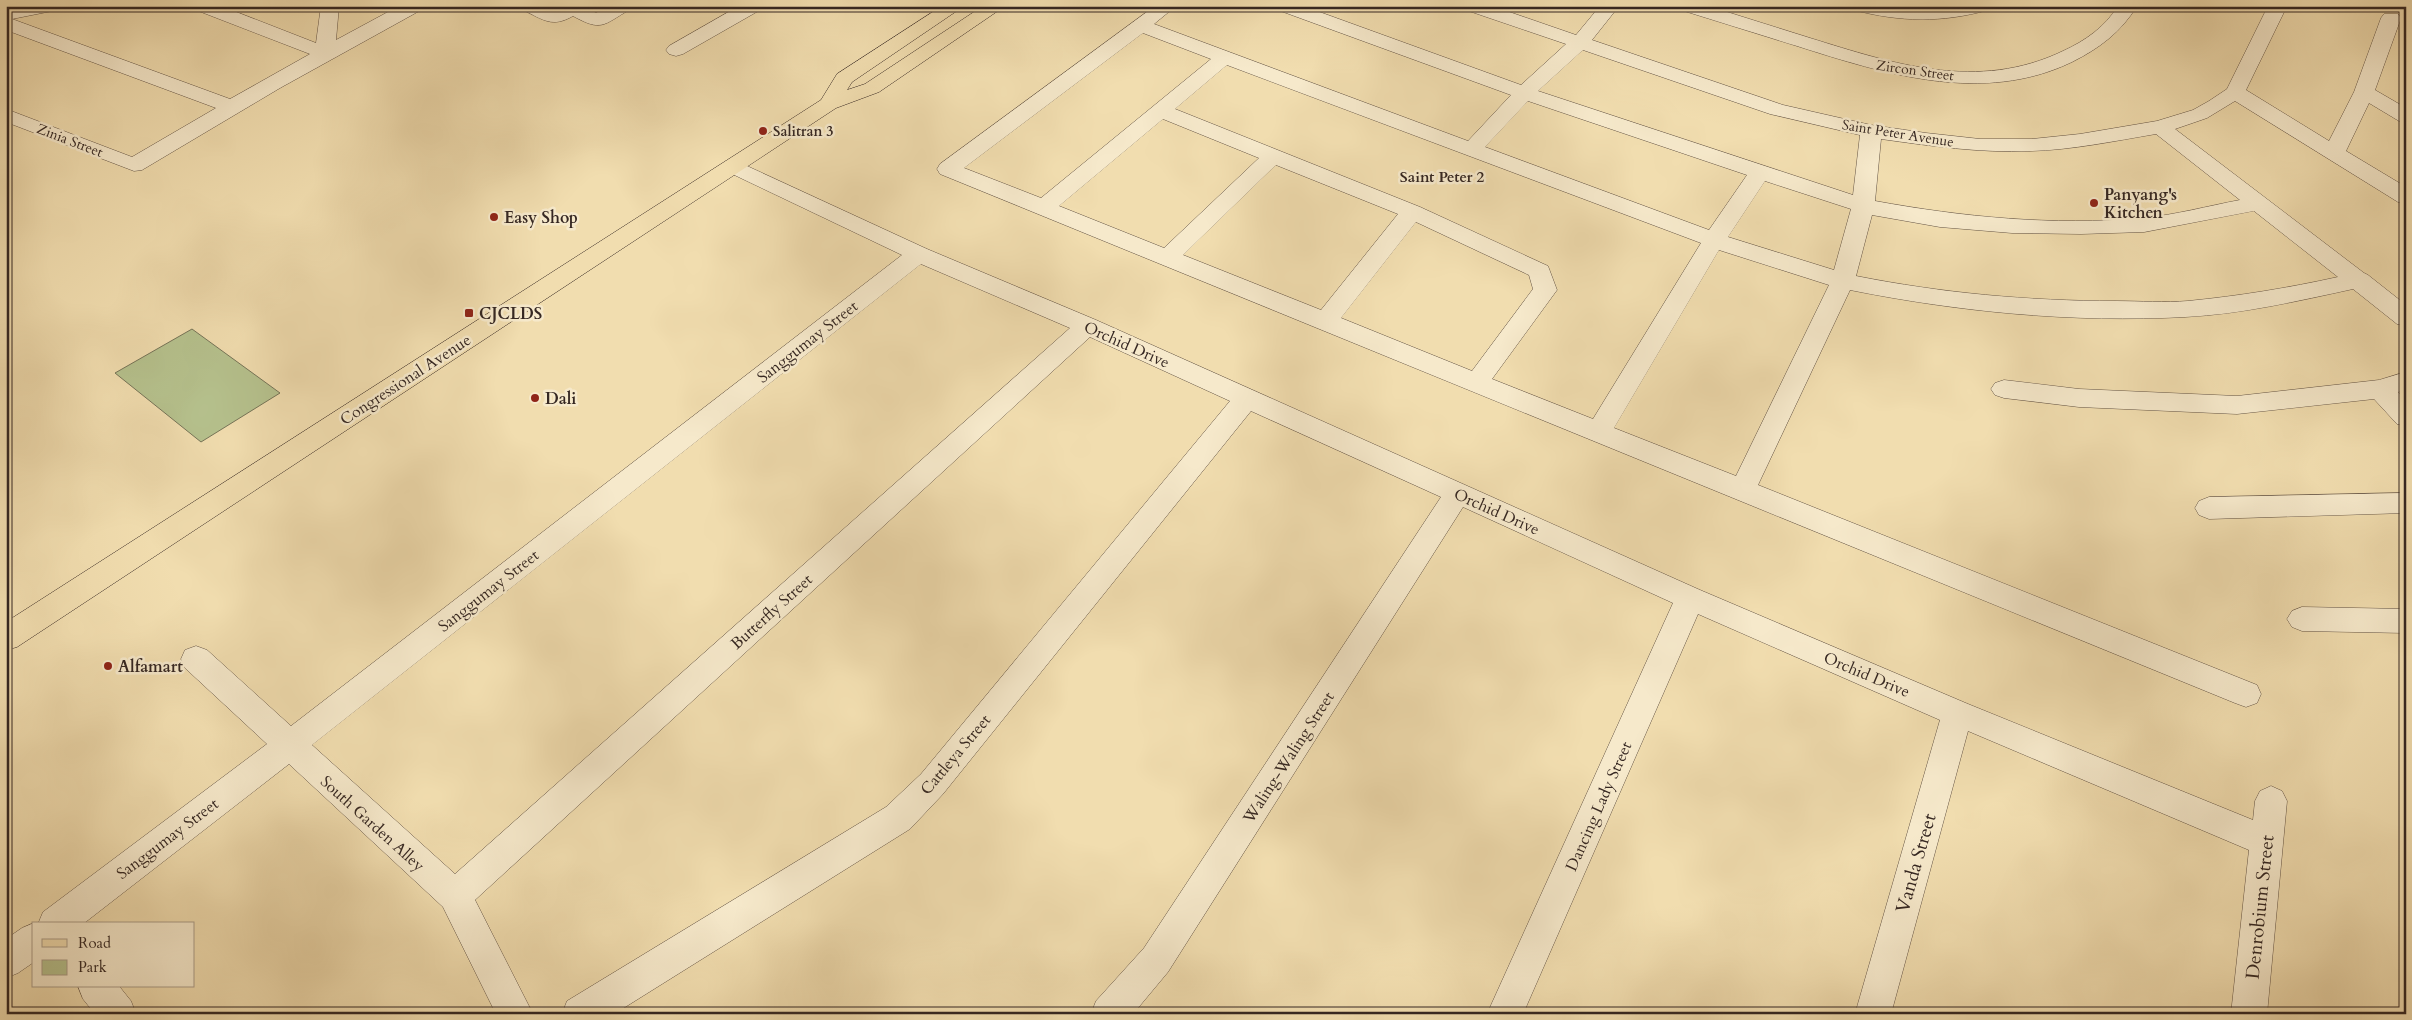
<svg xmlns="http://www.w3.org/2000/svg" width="2412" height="1020" font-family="Cardo,serif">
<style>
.green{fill:#b6c28e;stroke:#767458}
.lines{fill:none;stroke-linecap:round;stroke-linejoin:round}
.minor-casing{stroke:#645445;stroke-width:1}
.major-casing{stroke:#352722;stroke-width:1}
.minor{fill:#f6e9cb;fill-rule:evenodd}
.major{fill:#f1ddaf;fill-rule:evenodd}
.poi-dot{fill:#8f2418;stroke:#f6e9cb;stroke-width:2}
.labels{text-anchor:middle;stroke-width:5;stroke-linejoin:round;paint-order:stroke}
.far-street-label{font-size:14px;fill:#352722;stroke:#f6e9cb}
.far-poi-label{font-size:14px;font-weight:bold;fill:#352722;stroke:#f6e9cb;text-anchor:start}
.far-neighbourhood-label{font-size:15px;font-weight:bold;fill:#352722;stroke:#f6e9cb}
.poi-label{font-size:16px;font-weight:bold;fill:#352722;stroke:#f6e9cb;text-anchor:start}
.street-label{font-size:16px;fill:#352722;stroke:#f6e9cb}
.near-street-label{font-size:19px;fill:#352722;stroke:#f6e9cb}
</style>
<rect width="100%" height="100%" fill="#f1ddaf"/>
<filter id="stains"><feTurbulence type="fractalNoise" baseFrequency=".004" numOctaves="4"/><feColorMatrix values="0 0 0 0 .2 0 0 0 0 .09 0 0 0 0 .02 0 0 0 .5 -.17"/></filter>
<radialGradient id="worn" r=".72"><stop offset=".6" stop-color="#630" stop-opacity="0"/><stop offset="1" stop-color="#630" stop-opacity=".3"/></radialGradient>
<path class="green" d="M192,329L280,393L201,442L115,373Z"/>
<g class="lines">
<g class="minor-casing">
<path id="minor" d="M17,6H59L57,10L12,19L230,99L310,54L196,10L194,6H221L316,43L321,6H339L336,40L399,6H423L421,10L280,88L142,170L134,171L6,122V109L132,157L216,108L6,30V8Z
M521,6H546L556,11L564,6H588L587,8L596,13L608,6H631L629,10C603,25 602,32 573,16C552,28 544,20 523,10Z
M739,6H762L760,10L683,54L676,56L669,54L666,50L669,46Z
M1155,6H1176L1154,24L1468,141L1511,95L1278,10L1276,6H1303L1521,85L1566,44L1466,10L1464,6H1492L1576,35L1600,6H1619L1592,40L1783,105L1871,125L1926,133L1980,139H2032L2080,134L2157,121L2193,110L2209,101L2227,89L2268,6H2287L2246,90L2329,141L2354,92L2381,18L2384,14H2398L2401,18L2375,90L2406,108V123L2399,121L2369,103L2346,151L2406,187V204L2398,202L2235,101L2207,118L2175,129L2364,273L2368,275L2406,305V326L2397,324L2353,289C2298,301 2242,314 2185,317C2074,323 1960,312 1850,290L1758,485L2257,685L2261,694L2257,703L2246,707L2235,703L940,174L937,169L940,164ZM1143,33L1211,59L1041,198L964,168ZM1583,50L1770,114L1860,135L1853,195L1538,91ZM1227,65L1701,243L1593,419L1492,379L1557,290L1548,266L1420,207L1175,109ZM1528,101L1747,175L1709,230L1485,147ZM1163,119L1259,158L1164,248L1059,206ZM2156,134L2240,200C2208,206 2175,215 2143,218C2053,226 1963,217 1875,201L1881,139C1931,146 1980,153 2030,151C2072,150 2114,141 2156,134ZM1276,165L1398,214L1321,310L1183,255ZM1765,181L1851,209L1834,270L1728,237ZM2254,211L2338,277C2288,288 2239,296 2188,301C2165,303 2140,301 2116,301C2028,301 1942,293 1856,276L1872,215L1940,227L2012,233L2081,234L2144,232ZM1416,222L1529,275L1533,289L1472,371L1341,318ZM1719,250L1829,285L1736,476L1614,428Z
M1679,6H1708C1742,17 1776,27 1810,38C1894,64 1978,92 2063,51C2085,41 2105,27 2118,6H2137C2121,32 2100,48 2072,62C1983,105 1885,74 1797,46C1758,34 1720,22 1681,10Z
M1852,6L1921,9L1990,6L1988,10C1942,23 1900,22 1854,10Z
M734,160L927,249L1096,320L1700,590L1968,704L2253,820L2255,801L2260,791L2271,786L2282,791L2287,801L2267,1014H2231L2249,850L1968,731L1891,1014H1855L1940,720L1698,614L1523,1014H1487L1673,603L1463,507L1168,972L1133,1014H1091L1096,1001L1144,948L1441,497L1251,411L943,794L910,829L614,1014H562L567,1001L886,807L921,774L1230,401L1090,337L475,900L533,1014H496L443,907L289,764L83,924H38L43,912L267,744L185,668L181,659L185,650L196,646L207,650L291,726L902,255L726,171L723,166L726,161ZM921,264L1070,328L455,874L312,745Z
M2406,372V390L2398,392L2406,400V426L2397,424L2374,399L2237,414L2079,407L2004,398L1995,395L1991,389L1995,383L2004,380L2079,389L2237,396L2379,380Z
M2406,493V513L2209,519L2199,515L2195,508L2199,501L2209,497Z
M2302,607L2406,609V633L2302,631L2292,627L2287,619L2292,611Z
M34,923L36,924H34V962L18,973L6,978V939L22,928Z
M78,986H119L131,1001L136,1014H95L83,999Z"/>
</g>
<g class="major-casing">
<path id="major" d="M942,6H964L852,82L847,90L865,84L983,6H1005L879,92L836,108L17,647L6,650V622L821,100L837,74Z"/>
</g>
<use href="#minor" class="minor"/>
<use href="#major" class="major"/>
</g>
<g class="poi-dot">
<circle cx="763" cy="131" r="5"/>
<circle cx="2094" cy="203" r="5"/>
<circle cx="494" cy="217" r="5"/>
<rect x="464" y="308" width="10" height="10" rx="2.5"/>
<circle cx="535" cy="398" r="5"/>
<circle cx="108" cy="666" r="5"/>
</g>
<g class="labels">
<g class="far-street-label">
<text transform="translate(1915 70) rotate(8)" y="5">Zircon Street</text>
<text transform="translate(1898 133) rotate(9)" y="5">Saint Peter Avenue</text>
<text transform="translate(70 140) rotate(21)" y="5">Zinia Street</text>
</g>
<g class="far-poi-label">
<text x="773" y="136">Salitran 3</text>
</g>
<g class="far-neighbourhood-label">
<text x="1442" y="182">Saint Peter 2</text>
</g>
<g class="poi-label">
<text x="2104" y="200">Panyang's<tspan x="2104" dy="18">Kitchen</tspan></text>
<text x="504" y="223">Easy Shop</text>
<text x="479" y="319">CJCLDS</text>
<text x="545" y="404">Dali</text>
<text x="118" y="672">Alfamart</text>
</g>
<g class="street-label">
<text transform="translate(807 341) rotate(-38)" y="6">Sanggumay Street</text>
<text transform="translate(1127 344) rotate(24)" y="6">Orchid Drive</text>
<text transform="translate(405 379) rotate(-33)" y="6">Congressional Avenue</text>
<text transform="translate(1497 511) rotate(24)" y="6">Orchid Drive</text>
<text transform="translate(488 590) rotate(-38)" y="6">Sanggumay Street</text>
<text transform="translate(771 611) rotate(-42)" y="6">Butterfly Street</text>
<text transform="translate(1867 674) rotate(23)" y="6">Orchid Drive</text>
<text transform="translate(955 754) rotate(-50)" y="6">Cattleya Street</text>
<text transform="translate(1288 757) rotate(-57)" y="6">Waling-Waling Street</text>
<text transform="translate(1598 806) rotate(-66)" y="6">Dancing Lady Street</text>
<text transform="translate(373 823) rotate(42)" y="6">South Garden Alley</text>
<text transform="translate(167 838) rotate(-37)" y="6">Sanggumay Street</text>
</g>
<g class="near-street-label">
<text transform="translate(1915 863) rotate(-74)" y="7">Vanda Street</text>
<text transform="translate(2259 907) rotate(-84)" y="7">Denrobium Street</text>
</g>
</g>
<rect width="2412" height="1020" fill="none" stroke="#f1ddaf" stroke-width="25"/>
<rect x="8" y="8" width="2397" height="1005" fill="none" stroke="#352722" stroke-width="2.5"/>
<rect x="12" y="12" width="2387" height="995" fill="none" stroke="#352722"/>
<rect x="32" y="922" width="162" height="65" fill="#f6e9cb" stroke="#a99b87"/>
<rect x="42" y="939" width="25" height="8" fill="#f1ddaf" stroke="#a99b87"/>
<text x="78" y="948" font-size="15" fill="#352722">Road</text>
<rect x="42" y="960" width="25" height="15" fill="#b6c28e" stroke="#a99b87"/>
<text x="78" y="972" font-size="15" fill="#352722">Park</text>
<rect width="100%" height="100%" filter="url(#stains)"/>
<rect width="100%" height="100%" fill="url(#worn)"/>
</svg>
